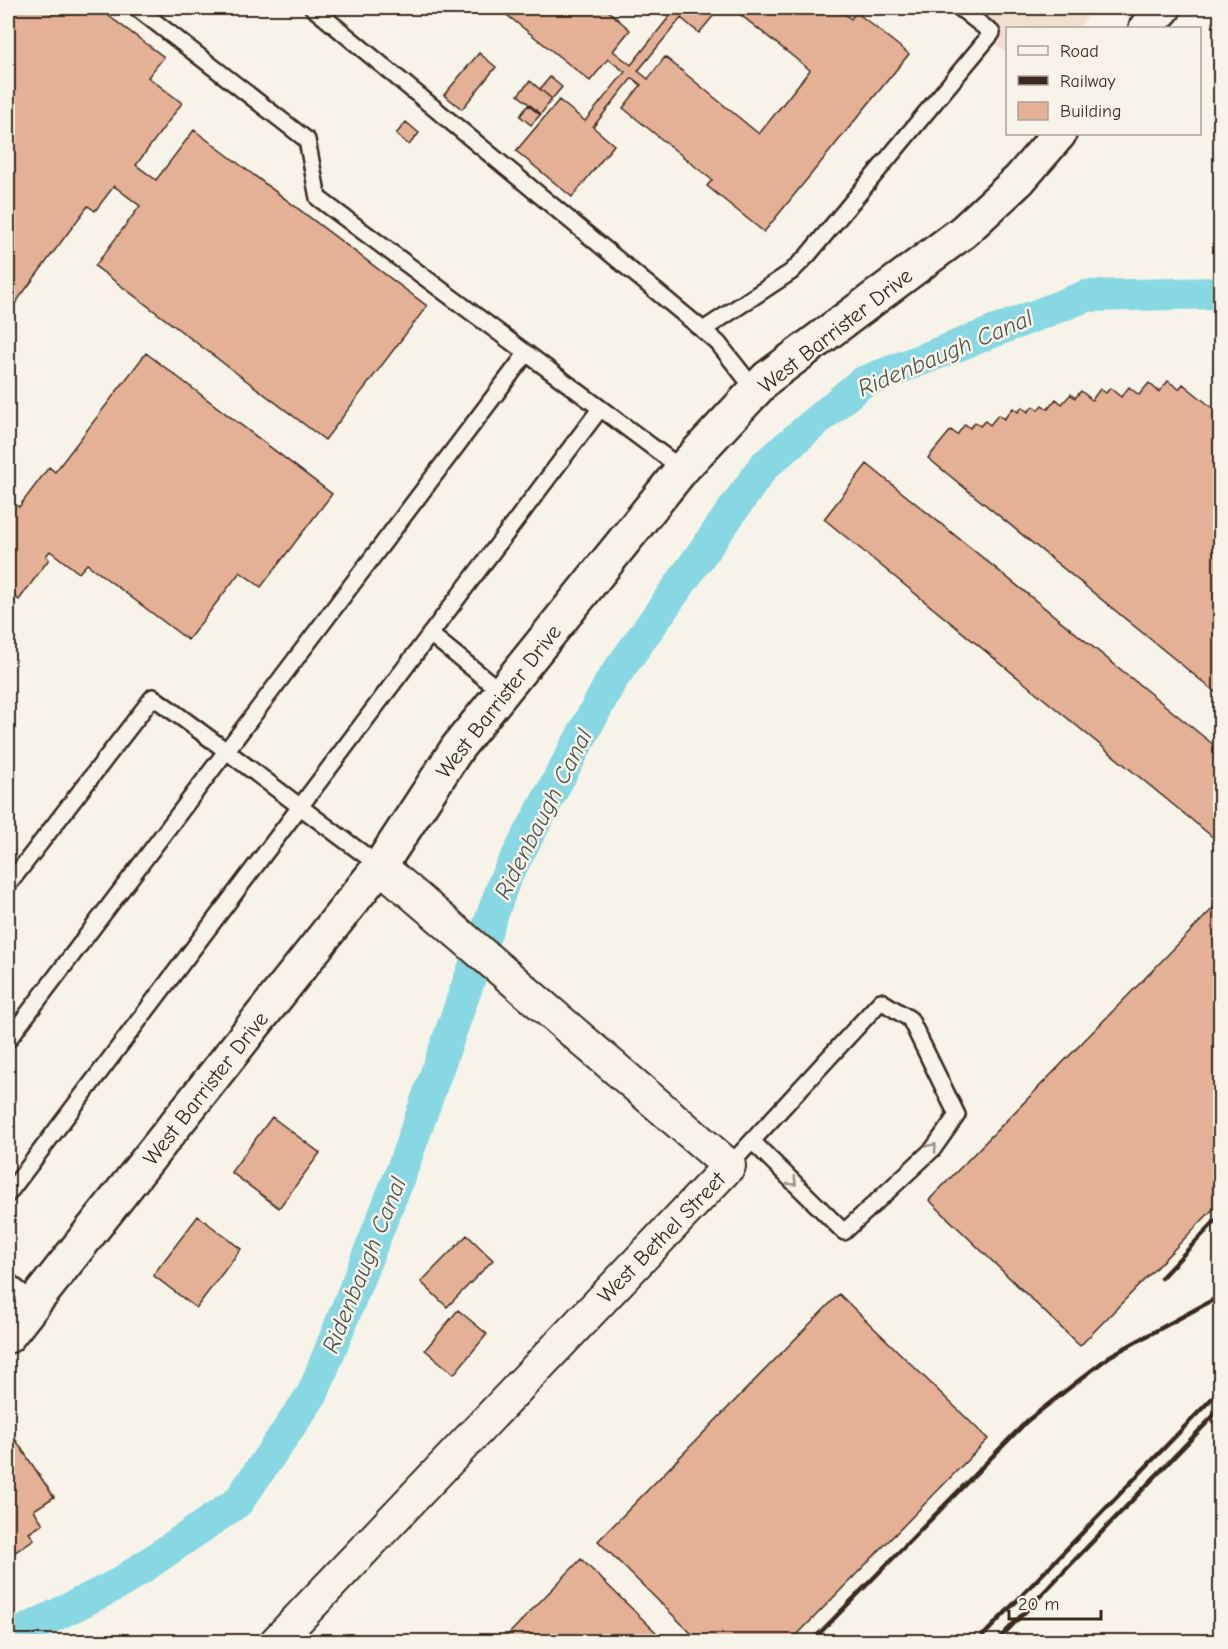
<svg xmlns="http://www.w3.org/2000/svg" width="1228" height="1649" font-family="'Comic Neue',sans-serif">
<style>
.built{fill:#f1dfcf}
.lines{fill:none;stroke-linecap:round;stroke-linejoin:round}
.canal{stroke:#87d8e2;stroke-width:32}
.building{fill:#e4b096;stroke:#3b2a1e;stroke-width:1.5}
.lane-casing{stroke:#3b2a1e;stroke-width:20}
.street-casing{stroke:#3b2a1e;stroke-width:36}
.secondary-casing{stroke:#3b2a1e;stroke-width:38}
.lane{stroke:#f7f3e8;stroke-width:15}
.street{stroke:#f7f3e8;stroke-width:32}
.secondary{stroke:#f7f3e8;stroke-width:33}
.rail{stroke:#3b2a1e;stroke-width:4.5}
.oneway{stroke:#998e83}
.labels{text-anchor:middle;stroke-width:5;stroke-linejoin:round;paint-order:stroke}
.street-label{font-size:22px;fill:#3b2a1e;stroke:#f7f3e8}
.water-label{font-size:24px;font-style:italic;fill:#4e564f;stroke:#f7f3e8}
</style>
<rect width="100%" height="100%" fill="#f7f3e8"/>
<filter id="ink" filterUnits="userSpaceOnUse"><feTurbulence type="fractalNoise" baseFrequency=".0167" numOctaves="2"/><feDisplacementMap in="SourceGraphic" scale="12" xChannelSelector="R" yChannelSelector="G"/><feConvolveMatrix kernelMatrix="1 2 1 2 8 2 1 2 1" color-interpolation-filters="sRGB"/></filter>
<g filter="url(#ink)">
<path class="built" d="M950,8H1095L1078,28H1008L1007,53Z"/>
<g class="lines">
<path class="canal" d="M8,1639L120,1583L238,1502L313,1393L400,1175L505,879L611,681L764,466L861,383L1086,296L1220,293"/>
</g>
<path class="building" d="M8,8H98L164,57L148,77L182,103L136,165L156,180L194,130L427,306L325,440L95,266L140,206L114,186L95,211L88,206L8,313Z
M498,8H605L630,30L613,51L631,65L673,12L668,8H720L699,33L681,18L638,71L648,79L665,57L759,134L810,70L732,8H837L851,19L856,12L909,54L764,232L707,186L712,180L623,108L641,85L632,78L593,127L614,145L572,197L516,151L559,100L585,121L625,72L608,59L590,81Z
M479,53L496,67L462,109L444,95Z
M550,77L562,87L552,99L540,89Z
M530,81L552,99L541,114L518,95Z
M528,105L540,115L531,125L520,116Z
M406,122L419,133L409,145L396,134Z
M146,353L332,494L261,587L240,572L188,640L87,564L79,573L50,551L46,556L49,559L19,600L8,591V499L19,507L49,467L55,472Z
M1168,381L1179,389L1183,384L1220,414V696L928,458L951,430L957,435L965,424L970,428L975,422L980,426L985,421L990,425L998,415L1004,419L1013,408L1018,412L1022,407L1028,412L1033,406L1038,410L1042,405L1048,409L1056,399L1062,404L1071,394L1075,398L1081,391L1092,400L1100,389L1106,393L1110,388L1121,397L1129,387L1139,395L1149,383L1159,392Z
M867,464L1220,750L1219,769L1220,771V843L824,519Z
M1220,901V1202L1080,1346L929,1200Z
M272,1117L320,1153L279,1208L231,1172Z
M198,1216L241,1249L196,1308L153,1275Z
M467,1235L493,1260L447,1307L421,1282Z
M839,1294L988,1439L790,1642H700L598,1541Z
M458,1310L487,1334L454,1374L425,1350Z
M15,1439L54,1497L34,1510L43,1524L29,1533L34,1539L8,1557V1444Z
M581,1559L666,1642H501Z"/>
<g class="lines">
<g class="lane-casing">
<path id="lane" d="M137,8L307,140L318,198L682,469
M313,8L703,330L718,343L755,390
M703,330L791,272L808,255L992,33L960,8
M430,634L503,693
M8,885L153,697C230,752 304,811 380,866
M8,1040L526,354
M729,1166L881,1001L910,1019L957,1115L933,1149L844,1232L752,1141
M8,1194L600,409
M8,1281L35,1303"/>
</g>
<g class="street-casing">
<path id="street" d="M276,1642L729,1166L380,866"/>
</g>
<g class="secondary-casing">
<path id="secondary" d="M1146,28L1164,8
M8,1336L380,866L458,747L682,469L767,378L963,232L1019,180L1059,134"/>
</g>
<use href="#lane" class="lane"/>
<use href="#street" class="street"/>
<use href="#secondary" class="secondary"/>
<path class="rail" d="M1161,1278L1220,1216
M811,1642L1027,1421L1110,1356L1220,1296
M977,1642L1220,1390
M996,1642L1220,1409"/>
</g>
<defs><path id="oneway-chevron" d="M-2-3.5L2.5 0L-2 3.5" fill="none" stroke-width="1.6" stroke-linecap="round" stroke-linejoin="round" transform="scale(1.5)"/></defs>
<g class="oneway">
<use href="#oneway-chevron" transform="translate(933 1147) rotate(-50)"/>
<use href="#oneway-chevron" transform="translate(793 1182) rotate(45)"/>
</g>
</g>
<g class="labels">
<g class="street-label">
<text transform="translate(835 330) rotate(-38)" y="8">West Barrister Drive</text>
<text transform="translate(498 701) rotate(-52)" y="8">West Barrister Drive</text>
<text transform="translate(205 1088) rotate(-52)" y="8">West Barrister Drive</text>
<text transform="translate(661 1237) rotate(-46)" y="8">West Bethel Street</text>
</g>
<g class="water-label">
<text transform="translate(945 353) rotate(-23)" y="8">Ridenbaugh Canal</text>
<text transform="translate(543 814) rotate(-63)" y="8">Ridenbaugh Canal</text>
<text transform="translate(364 1265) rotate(-68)" y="8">Ridenbaugh Canal</text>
</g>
</g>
<rect width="1228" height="1649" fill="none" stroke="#f7f3e8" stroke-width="30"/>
<rect x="15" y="15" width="1198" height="1619" fill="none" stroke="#3b2a1e" stroke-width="2" filter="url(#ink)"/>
<rect x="1006" y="27" width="195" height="108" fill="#f7f3e8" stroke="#aca397" stroke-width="1.5"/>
<rect x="1018" y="46" width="30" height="9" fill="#f7f3e8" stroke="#aca397" stroke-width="1.5"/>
<text x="1060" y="57" font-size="18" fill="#3b2a1e">Road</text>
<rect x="1018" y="76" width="30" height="9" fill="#3b2a1e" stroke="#aca397" stroke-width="1.5"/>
<text x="1060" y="87" font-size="18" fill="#3b2a1e">Railway</text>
<rect x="1018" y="102" width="30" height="18" fill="#e4b096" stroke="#aca397" stroke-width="1.5"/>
<text x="1060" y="117" font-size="18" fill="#3b2a1e">Building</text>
<path d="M1009 1610v9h92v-9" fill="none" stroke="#3b2a1e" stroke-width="3"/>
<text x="1018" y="1610" font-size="18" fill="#3b2a1e" stroke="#f7f3e8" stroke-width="4.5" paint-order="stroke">20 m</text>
</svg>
